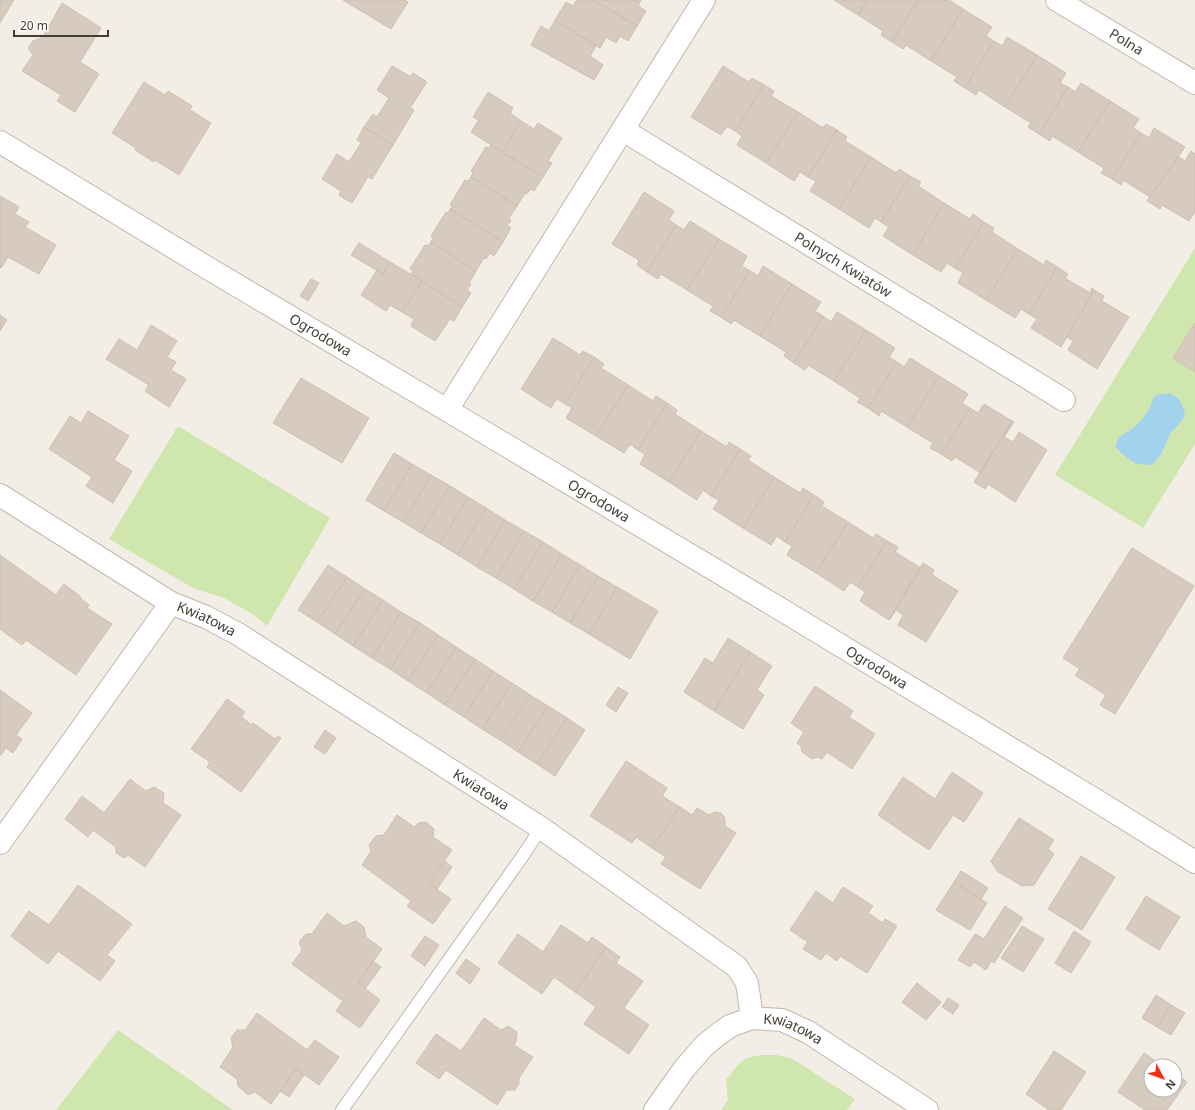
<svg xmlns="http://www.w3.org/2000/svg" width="1195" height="1110" font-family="'Noto Sans',sans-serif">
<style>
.green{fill:#d0e6af}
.water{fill:#a2d3ee}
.building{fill:#d6cbbe;stroke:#cec0ae}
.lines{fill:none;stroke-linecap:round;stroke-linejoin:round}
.service-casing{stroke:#c0b7ab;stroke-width:14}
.minor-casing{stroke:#c0b7ab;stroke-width:24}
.service{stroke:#fff;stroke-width:12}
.minor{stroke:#fff;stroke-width:22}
.labels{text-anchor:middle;stroke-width:4;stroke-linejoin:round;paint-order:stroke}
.street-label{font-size:14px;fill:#443d35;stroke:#fff}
</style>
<rect width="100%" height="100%" fill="#f2ede5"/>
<path class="green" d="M1195,248V444L1143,528L1055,475Z
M178,426L330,518L267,626L254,615L224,598L193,588L109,539Z
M118,1030L233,1110H56Z
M763,1055H776L791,1058L855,1099L847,1110H721L728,1100L726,1080C740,1063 740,1057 763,1055Z"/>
<path class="water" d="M1170,393L1179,399L1185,412L1183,420L1171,432L1162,452L1153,465L1136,464L1122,454L1115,446L1120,436L1132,429L1142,420L1150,408L1153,398L1156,395Z"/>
<path class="building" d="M0,0H14L0,23Z
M343,0H404L408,2L391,29Z
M577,0H593L637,26L628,41L620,36L616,43L606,37L600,48L555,20L566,2L573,6Z
M593,0H641L638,6L646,11L637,26Z
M834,0H867L858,15Z
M867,0H918L892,42L881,35L883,31L858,15Z
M918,0H949L963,9L931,61L906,45L903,49L892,42Z
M62,3L101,28L80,62L99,74L75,112L57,101L61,95L22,71L33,55L28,48L33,41L43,37Z
M963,9L992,27L986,36L994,41L965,88L954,81L957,77L931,61Z
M555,20L596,46L590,56L603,65L594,80L531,45L541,26L549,31Z
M1007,37L1037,55L1005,107L979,90L976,95L965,88L994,41L1002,46Z
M1037,55L1066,73L1060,83L1068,87L1039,134L1028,127L1031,123L1005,107Z
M392,66L411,77L413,73L427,82L410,108L414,110L393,145L364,127L373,114L377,117L389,98L377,90Z
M723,66L749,82L752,78L764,85L735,131L727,126L721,135L691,117Z
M144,82L165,95L168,91L192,106L190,110L211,123L179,175L155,160L154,162L135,150L136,148L112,133Z
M1081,83L1110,101L1078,152L1052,136L1050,141L1039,134L1068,87L1075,92Z
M764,85L774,91L771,96L798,112L766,163L737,145L742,136L735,131Z
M488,92L513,108L510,113L521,121L502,152L471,132L479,120L473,117Z
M1110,101L1139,119L1133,128L1141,133L1112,179L1101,173L1104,168L1078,152Z
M798,112L823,128L826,124L837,130L808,177L800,172L794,181L766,163Z
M521,121L534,129L538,123L562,138L548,161L552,163L543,177L502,152Z
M364,127L393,145L372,179L368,177L352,203L339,195L341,191L322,179L337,154L349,162L361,143L357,140Z
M1154,128L1185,147L1150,197L1123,180L1121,185L1112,179L1141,133L1149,138Z
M837,130L847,137L845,141L871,157L839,209L810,191L816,181L808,177Z
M491,145L543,177L534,191L531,189L527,194L525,193L517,206L471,177L473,173L471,171L486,147L488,148Z
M1191,151L1195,154V212L1189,221L1162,205L1160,209L1147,201L1179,157L1185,161Z
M871,157L896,173L899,169L910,176L881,222L875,218L869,228L839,209Z
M910,176L921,182L918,186L944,203L913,255L883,236L889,227L881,222Z
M471,177L517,206L509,218L511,220L507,226L511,228L503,242L450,209L453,206L450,205L465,180L468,181Z
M644,192L674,211L669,220L676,225L647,272L637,265L639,260L612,244Z
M0,196L19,207L15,214L29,222L25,227L56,245L39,274L8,257L1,268L0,267Z
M944,203L970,219L973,214L984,222L955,268L947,263L941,272L913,255Z
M450,209L503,242L494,256L490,253L486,259L484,258L476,271L431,242L433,238L431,236L446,212L448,213Z
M690,221L719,239L687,290L661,274L658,279L647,272L676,225L684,230Z
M984,222L994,228L992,232L1018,249L986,300L958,283L963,273L955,268Z
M719,239L747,256L742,266L750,271L721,317L710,311L713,306L687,290Z
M431,242L476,271L469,283L471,284L467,290L471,293L462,307L411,274L413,271L410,269L425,245L428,246Z
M359,243L390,262L383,274L351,255Z
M1018,249L1044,265L1046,260L1057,267L1029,314L1021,309L1015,318L986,300Z
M390,262L422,281L402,312L390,305L386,311L361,295L377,270L383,274Z
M763,266L792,284L760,336L734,320L731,324L721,317L750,271L758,276Z
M1057,267L1068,274L1065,278L1090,293L1092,288L1094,290L1061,347L1031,328L1037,319L1029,314Z
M311,279L319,283L308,301L300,296Z
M422,281L462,307L454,321L450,319L435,341L411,326L414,319L402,312Z
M792,284L821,302L815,311L823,316L794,363L784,356L786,352L760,336Z
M1094,290L1104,296L1102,301L1129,317L1097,369L1068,350L1073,341L1067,337Z
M837,312L866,330L834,381L808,365L805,370L794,363L823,316L831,322Z
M0,315L7,320L0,331Z
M1195,323V372L1173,358Z
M151,325L177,341L167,357L176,362L171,370L186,379L169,407L145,391L149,385L106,359L119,339L137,350Z
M866,330L895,348L889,357L897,362L868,408L857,402L860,398L834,381Z
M553,338L580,355L583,351L594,357L565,404L557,399L551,408L521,389Z
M594,357L604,364L601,368L628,385L596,436L566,418L572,408L565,404Z
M910,358L939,376L907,427L881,411L879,416L868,408L897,362L904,367Z
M939,376L968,394L962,403L970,408L941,454L930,448L933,443L907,427Z
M301,378L369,418L342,463L273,423Z
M628,385L653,401L656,396L667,403L638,450L630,444L624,453L596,436Z
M667,403L677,410L675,414L701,431L669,482L640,464L645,454L638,450Z
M984,404L1012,421L981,473L955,457L952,461L941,454L970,408L978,413Z
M88,411L129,436L114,460L132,471L113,503L86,486L92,477L49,449L70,416L81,423Z
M1012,421L1014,422L1004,437L1013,442L1019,432L1047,450L1015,502L988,484L985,489L974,482Z
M701,431L727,447L729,442L740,449L711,496L703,490L697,500L669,482Z
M740,449L751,456L748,460L774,477L743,528L713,509L719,500L711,496Z
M394,453L412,464L384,511L366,500Z
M412,464L431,475L403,522L384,511Z
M431,475L450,486L421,533L403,522Z
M774,477L800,493L803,488L814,495L785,542L777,536L771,545L743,528Z
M450,486L468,497L440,544L421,533Z
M814,495L824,502L822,506L848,522L816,573L787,555L792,546L785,542Z
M468,497L486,508L458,555L440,544Z
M486,508L505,520L477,567L458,555Z
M505,520L524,531L496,578L477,567Z
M848,522L873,538L876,534L887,541L858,587L850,582L844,591L816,573Z
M524,531L543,542L514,589L496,578Z
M887,541L898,547L895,552L921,568L889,620L860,601L865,592L858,587Z
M543,542L562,554L533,601L514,589Z
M1132,548L1194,586L1115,714L1100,705L1106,695L1075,675L1080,669L1063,658Z
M562,554L580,565L552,612L533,601Z
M0,555L56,595L64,584L81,597L80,598L89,605L87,608L112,624L76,675L26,640L22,645L0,629Z
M923,563L934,570L932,575L958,591L926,642L898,625L903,615L896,610L889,620Z
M328,565L347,577L317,622L298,610Z
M580,565L598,576L570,623L552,612Z
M598,576L617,587L589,634L570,623Z
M347,577L365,589L335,634L317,622Z
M617,587L658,611L630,659L589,634Z
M365,589L383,600L353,646L335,634Z
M383,600L401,612L372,658L353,646Z
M401,612L420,623L390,669L372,658Z
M420,623L438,635L408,681L390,669Z
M438,635L456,647L427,693L408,681Z
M728,638L750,652L714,711L684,692L705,658L713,663Z
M456,647L475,659L445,705L427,693Z
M750,652L772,666L757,690L764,695L743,729L714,711Z
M475,659L493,671L464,717L445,705Z
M493,671L512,683L482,729L464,717Z
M512,683L530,695L500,740L482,729Z
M815,686L853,711L849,717L875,734L852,769L827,752L822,759L818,757L812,759L802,752L801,746L797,743L804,732L791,723Z
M618,687L628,693L616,712L606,705Z
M0,690L32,713L16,735L22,739L13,753L6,748L0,756Z
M530,695L548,706L518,752L500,740Z
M227,699L245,712L241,717L252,725L253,723L275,739L278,736L281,738L241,792L207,767L210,762L191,749Z
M548,706L567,718L537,764L518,752Z
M567,718L585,730L555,776L537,764Z
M325,730L336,738L325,754L314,747Z
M626,761L667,788L662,796L680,807L652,848L636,837L632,843L590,816Z
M952,772L983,793L964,822L953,815L929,850L878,815L903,777L935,799Z
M130,779L146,791L154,787L164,793L163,803L181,815L145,867L128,855L124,858L116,853V847L93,830L88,837L65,819L82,796L104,813Z
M680,807L692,815L697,808L709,815L715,812L721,813L725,818V826L736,833L700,889L661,864L666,857L652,848Z
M397,815L414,827L418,823L426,822L434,829L433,837L452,850L428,883L451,899L433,924L407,906L411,901L362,865L371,851L369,845L376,836L384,835Z
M1019,818L1054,840L1048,849L1054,854L1034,885L1022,886L997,871L991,861Z
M1081,856L1115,877L1082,930L1048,909Z
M445,861L452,867L437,889L428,883Z
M961,871L988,888L981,899L954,882Z
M954,882L987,903L970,930L936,910Z
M78,885L132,924L107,955L115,961L100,981L58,951L48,964L11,936L29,911L49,925Z
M843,887L873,906L868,913L883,923L885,919L897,926L867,973L840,956L837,961L826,953L821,960L803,949L808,942L790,930L816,891L833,903Z
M1146,896L1180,917L1159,950L1126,929Z
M1005,906L1023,918L994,963L991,961L986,970L974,962L970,967L958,960L975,934L984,939Z
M327,913L344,926L356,921L364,927L366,937L382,949L358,983L380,1000L360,1028L336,1011L343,1001L292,964L302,950L299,942L306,934H312Z
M561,925L588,943L592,937L606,947L575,992L554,977L542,994L498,963L518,934L543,952Z
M1022,926L1044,939L1023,972L1001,958Z
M1074,931L1091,942L1071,973L1055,963Z
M425,936L439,945L425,966L411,956Z
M606,947L620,957L616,963L643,981L624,1008L649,1025L629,1054L584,1024L596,1007L575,992Z
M466,959L480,969L470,984L456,973Z
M373,961L381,967L365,989L358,983Z
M917,983L941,1002L926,1020L902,1002Z
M1156,995L1171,1005L1157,1027L1142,1018Z
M948,998L959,1005L953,1014L942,1007Z
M1171,1005L1185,1013L1171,1035L1157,1027Z
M257,1013L307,1050L315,1040L339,1057L319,1085L296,1069L271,1104L255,1092L248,1095L238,1086L237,1079L220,1067L233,1047L231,1038L237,1030H245Z
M484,1018L501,1030L508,1026L517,1032L516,1041L514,1045L533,1057L519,1078V1083L515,1090H507L497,1105L446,1070L439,1079L416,1063L436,1034L461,1051Z
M1054,1051L1086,1072L1061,1110H1049L1026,1094Z
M1144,1053L1163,1066H1151V1090H1175V1074L1187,1082L1167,1110H1145L1118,1092Z
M296,1069L304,1075L289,1097L280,1091Z"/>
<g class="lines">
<g class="service-casing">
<path id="service" d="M342,1110L522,857L541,828"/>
</g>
<g class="minor-casing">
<g id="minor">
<path id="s1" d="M1057,0L1195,83"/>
<path id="s2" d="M623,130L1064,400"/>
<path id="s3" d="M0,142L206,267L447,410L787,613L1097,801L1195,862"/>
<path d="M447,410L704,0"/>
<path id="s4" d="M0,495L171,603L206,617L238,634L541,828L737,967L747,983L752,1018"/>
<path d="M0,843L171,603"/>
<path id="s5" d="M655,1110L684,1069L704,1046L716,1036L730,1026L752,1018L782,1020L808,1032L927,1110"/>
</g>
</g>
<use href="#service" class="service"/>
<use href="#minor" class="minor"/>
</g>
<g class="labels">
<g class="street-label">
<text dy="5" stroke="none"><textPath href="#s1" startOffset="81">Polna</textPath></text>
<text dy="5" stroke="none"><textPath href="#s2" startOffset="258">Polnych Kwiatów</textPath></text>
<text dy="5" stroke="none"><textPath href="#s3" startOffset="374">Ogrodowa</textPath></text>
<text dy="5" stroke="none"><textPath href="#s3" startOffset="698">Ogrodowa</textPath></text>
<text dy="5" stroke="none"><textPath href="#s4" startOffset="241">Kwiatowa</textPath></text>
<text dy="5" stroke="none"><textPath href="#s3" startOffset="1022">Ogrodowa</textPath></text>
<text dy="5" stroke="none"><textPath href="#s4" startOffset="565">Kwiatowa</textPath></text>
<text dy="5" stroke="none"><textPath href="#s5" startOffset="180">Kwiatowa</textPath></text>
</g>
</g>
<g transform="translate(1163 1078) rotate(131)"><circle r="19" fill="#ffffff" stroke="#b4b1ae"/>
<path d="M0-3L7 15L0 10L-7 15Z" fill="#f42f1a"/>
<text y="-6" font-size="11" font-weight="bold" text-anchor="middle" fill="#443d35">N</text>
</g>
<path d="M14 30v6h94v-6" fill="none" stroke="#443d35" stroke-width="2"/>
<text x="20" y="30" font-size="12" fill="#443d35" stroke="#ffffff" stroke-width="3" paint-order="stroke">20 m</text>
</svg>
